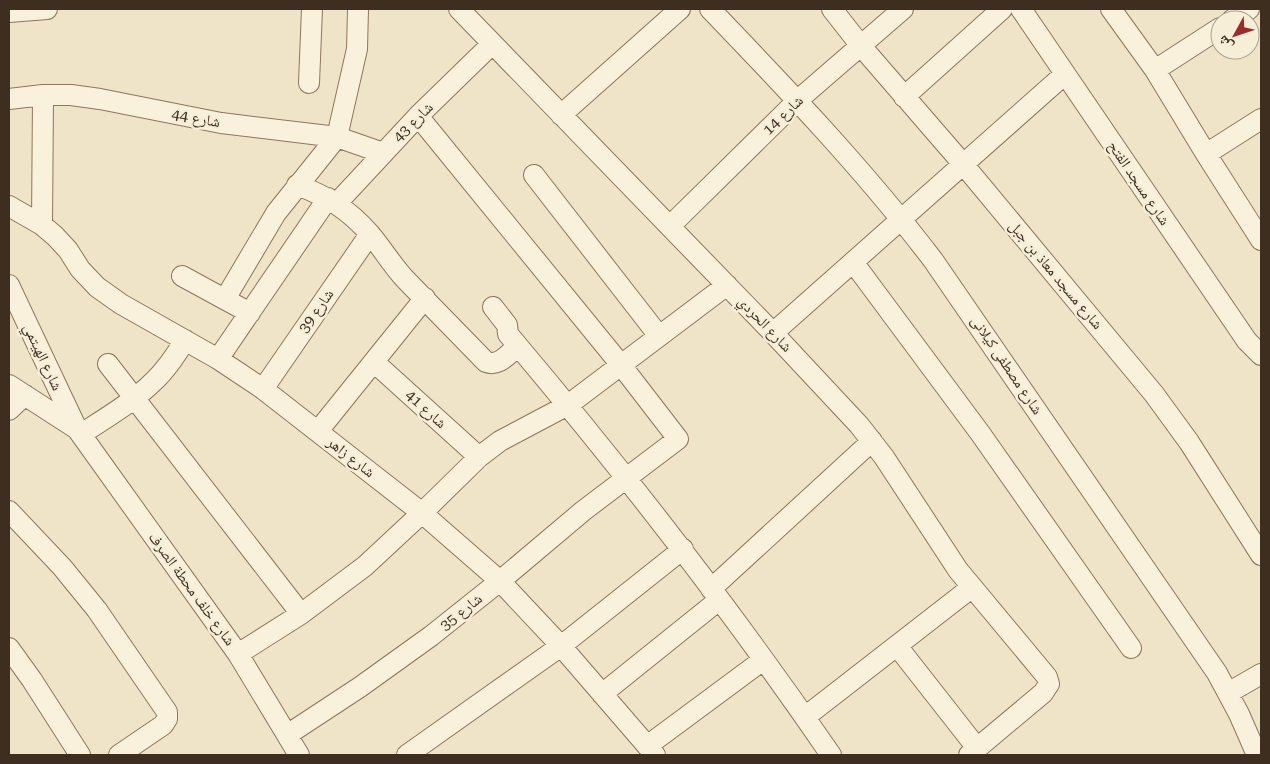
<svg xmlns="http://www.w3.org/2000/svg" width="1270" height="764" font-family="'Roboto Serif','Noto Naskh Arabic',serif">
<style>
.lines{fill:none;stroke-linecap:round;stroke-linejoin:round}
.minor-casing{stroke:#8d765c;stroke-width:22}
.minor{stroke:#faf1dc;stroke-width:20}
.labels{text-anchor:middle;stroke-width:5;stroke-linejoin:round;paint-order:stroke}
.street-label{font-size:15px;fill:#3d2e20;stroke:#f7eed8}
</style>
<rect width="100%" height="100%" fill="#f0e4c8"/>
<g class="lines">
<g class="minor-casing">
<path id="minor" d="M459,9L773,333L859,425L884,457L958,570L1047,677L1049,684L1043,693L969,755
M710,9C788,90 865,171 933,260L1217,673L1239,714L1257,755
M832,9L861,46L963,164L1154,394L1189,442L1261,555
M1021,9L1247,341L1261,355
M1111,9L1155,70L1206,154L1261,240
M9,12L47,9
M1232,20L1249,9
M1155,70L1220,28
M309,83L312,9
M904,97L1002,9
M9,99L43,95H71L100,99L221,123L337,137L383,153
M561,115L680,9
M1206,154L1261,119
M534,175L659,336
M297,185C327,196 349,210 370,234C382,248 392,265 405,279C432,307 459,334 486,362C499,367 508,354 518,346
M337,203L418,116L492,44
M9,206L42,225L55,236L68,250L80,269L97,287L121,304L218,359L263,389L422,513L500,581L561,646L655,755
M42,225L43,95
M670,226L798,100L903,9
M853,262L980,433L1131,648
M182,276L250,313
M9,285L77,429L238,654L299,755
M225,299L276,213L337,137L357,49L358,9
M493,307L507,325L508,334C622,469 731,609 831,755
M773,333L1065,74
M218,359L328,198
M374,362L479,457
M108,364L301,614
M9,385L77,429
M263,389L370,234
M9,410L25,395
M318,431L425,298
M81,434C106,418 133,402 154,381C167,369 176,355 185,340
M9,511L62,567L97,610L167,712V719L163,725L119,755
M711,589L872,441
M897,646L977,748
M9,648L32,680L80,755
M238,654L301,614L365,566L422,513L479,457L500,441L568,405L727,285
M1228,693L1261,674
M602,694L719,600
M805,717L971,588
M287,735L360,687L431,636L500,581L583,511L678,439L621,365L418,116
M647,746L763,660
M407,755L561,646L683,549"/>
</g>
<use href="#minor" class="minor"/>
</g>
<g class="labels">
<g class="street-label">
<text transform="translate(783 115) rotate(-44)" y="5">شارع 14</text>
<text transform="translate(196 118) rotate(10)" y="5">شارع 44</text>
<text transform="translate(413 122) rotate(-45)" y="5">شارع 43</text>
<text transform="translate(1139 183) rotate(56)" y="5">شارع مسجد الفتح</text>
<text transform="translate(1056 275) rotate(50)" y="5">شارع مسجد معاذ بن جبل</text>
<text transform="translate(316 311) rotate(-55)" y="5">شارع 39</text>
<text transform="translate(765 324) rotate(46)" y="5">شارع الحردي</text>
<text transform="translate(43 357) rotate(65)" y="5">شارع الهيتمي</text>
<text transform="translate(1007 365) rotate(56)" y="5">شارع مصطفى كيلانى</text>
<text transform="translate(426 409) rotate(42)" y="5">شارع 41</text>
<text transform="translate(351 457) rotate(38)" y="5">شارع زاهر</text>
<text transform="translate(192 589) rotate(54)" y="5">شارع خلف محطة الصرف</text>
<text transform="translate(461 612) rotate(-39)" y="5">شارع 35</text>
</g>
</g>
<rect width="1270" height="764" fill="none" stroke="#3d2e20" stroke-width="20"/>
<g transform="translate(1235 35) rotate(230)"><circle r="24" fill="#f7eed8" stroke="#ada18e"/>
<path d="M0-4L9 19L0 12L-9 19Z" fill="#9e2a2b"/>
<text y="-8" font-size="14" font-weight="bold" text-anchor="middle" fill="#3d2e20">ش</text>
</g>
</svg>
